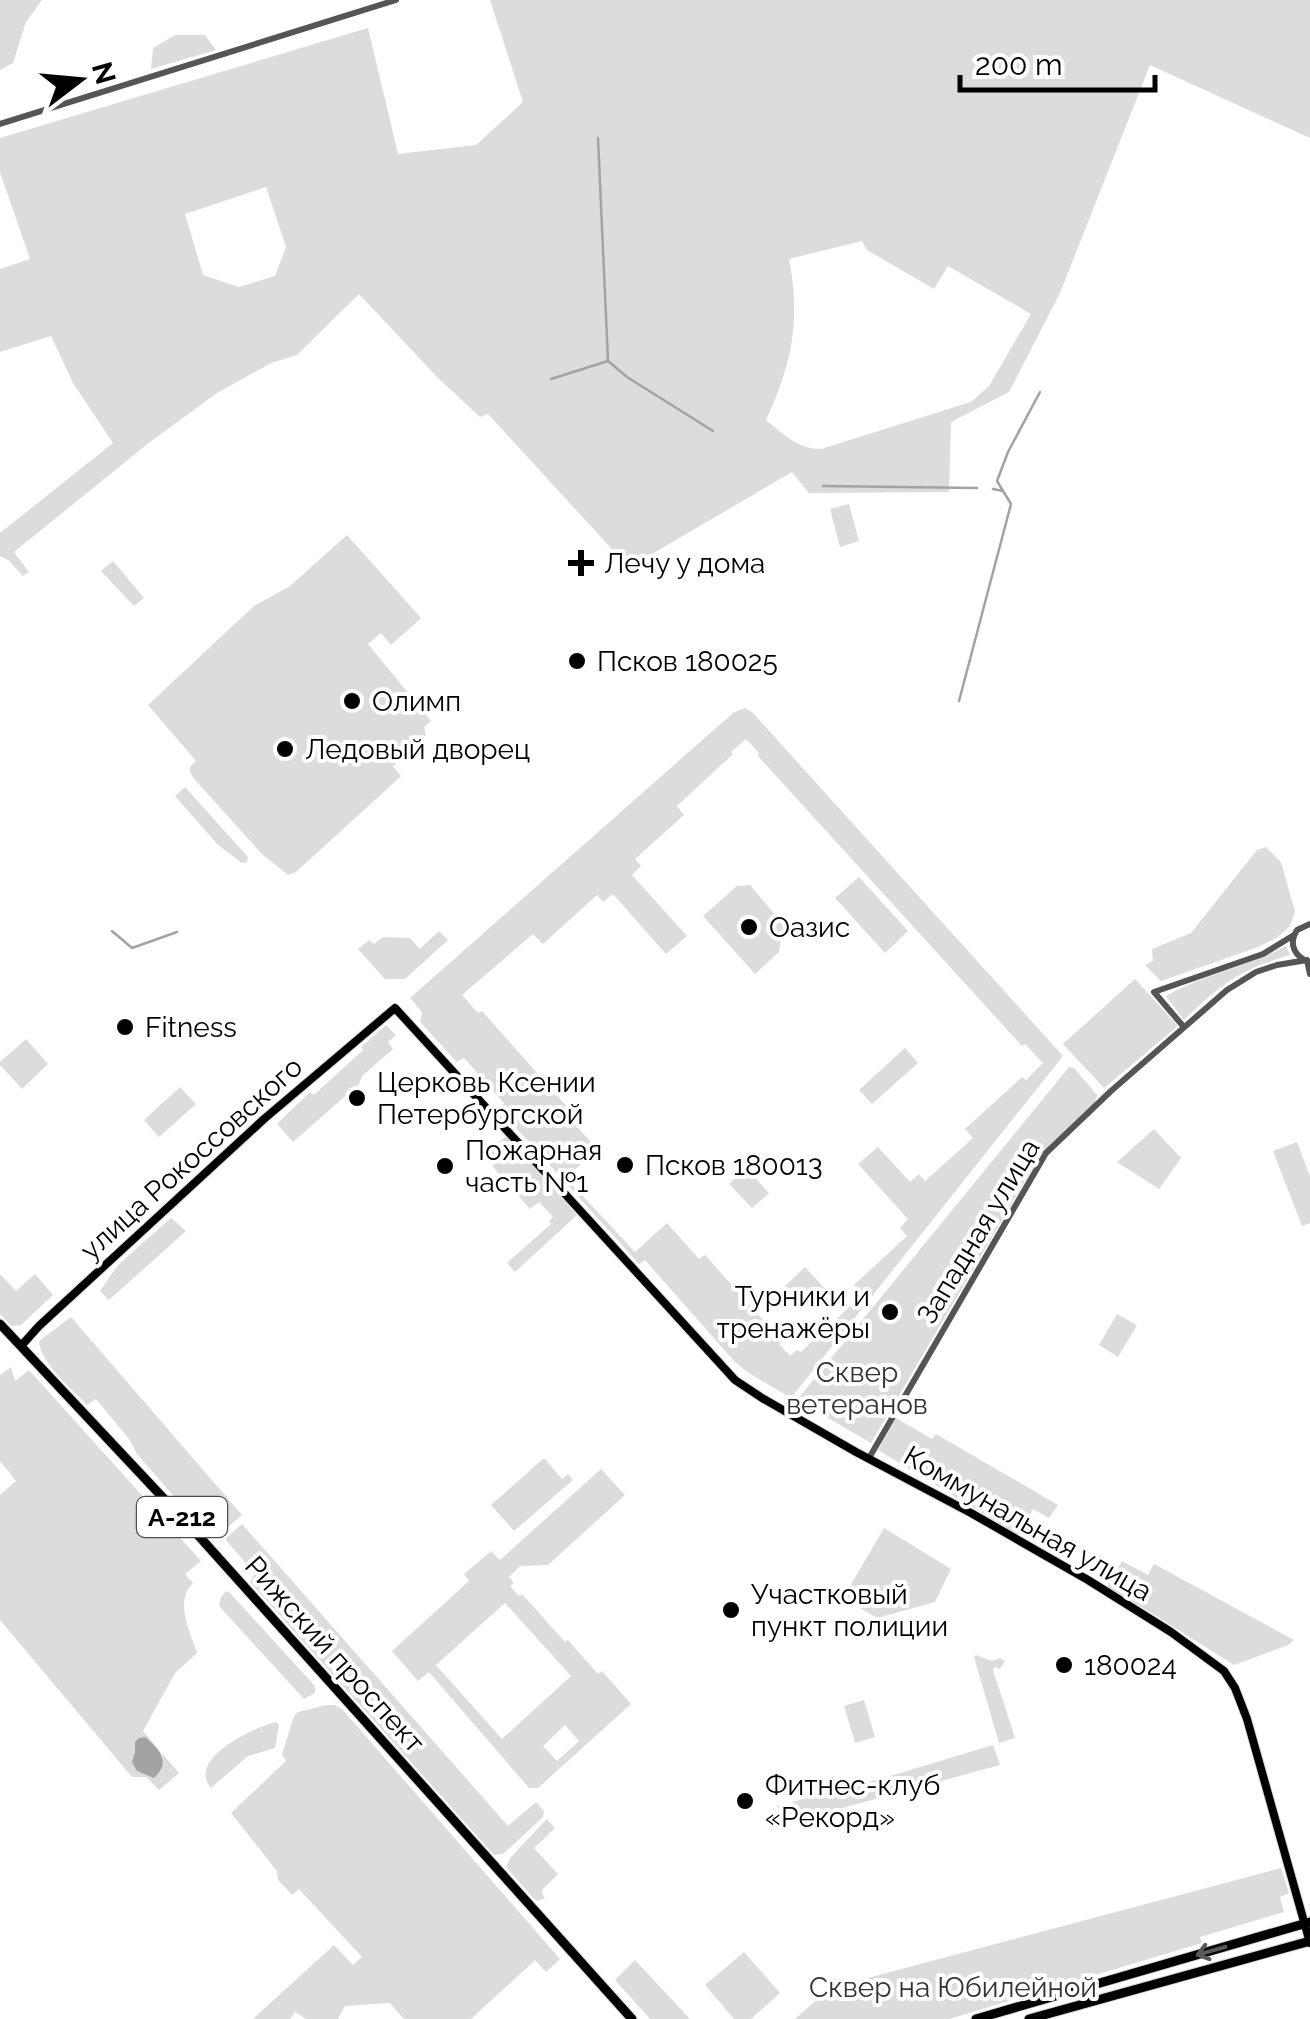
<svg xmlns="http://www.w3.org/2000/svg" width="1310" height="2019" font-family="Raleway,sans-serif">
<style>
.green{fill:#dcdcdc;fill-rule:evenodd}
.water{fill:#a3a3a3}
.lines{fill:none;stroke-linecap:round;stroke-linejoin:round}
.stream{stroke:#a3a3a3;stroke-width:2.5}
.major-casing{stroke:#dbdbdb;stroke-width:10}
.highway-casing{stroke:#dbdbdb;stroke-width:11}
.minor{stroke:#555;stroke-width:6}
.major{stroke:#000;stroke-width:8}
.highway{stroke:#000;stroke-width:9}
.oneway{stroke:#595959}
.poi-dot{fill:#000;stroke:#fff;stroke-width:4}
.labels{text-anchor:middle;stroke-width:8;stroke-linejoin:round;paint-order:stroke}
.shield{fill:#fff;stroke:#4c4c4c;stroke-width:2.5}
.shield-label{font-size:25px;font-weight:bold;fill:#000}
.poi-label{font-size:28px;fill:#000;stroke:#fff;text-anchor:start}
.street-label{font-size:28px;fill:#000;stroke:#fff}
.park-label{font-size:28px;fill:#333;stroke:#fff}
</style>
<rect width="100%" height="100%" fill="#fff"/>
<path class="green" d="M0,0H42L26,22L13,63L0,70Z
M490,0H1310V138L1150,65L1060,293L1009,392L951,422L949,492L809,493L792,472L640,561L631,570L488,414L480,417L437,377L359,294L297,355L271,363L217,393L150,442L14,552L29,572L23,576L8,560L0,556V533L113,443L73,383L51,336L0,352V269L30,259L0,172V138L368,28L398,154L476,145L523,102ZM266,187L286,247L275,276L239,287L203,275L185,214ZM862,241L867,250L934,289L948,266L1031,314L989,386L971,402L821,449C799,450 782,433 766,420C792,363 801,321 789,259Z
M175,35H205L216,50L151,69L153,48Z
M849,504L859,541L840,547L830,509Z
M347,535L421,618L391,645L381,633L368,644L431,721L424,727L426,735L393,766L401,776L399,778L296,872L288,875L262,854L195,780L190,772V767L196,761L148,705L254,606L290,586Z
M113,561L144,598L134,606L101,571Z
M745,708L752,712L1063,1056L791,1398L747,1372L734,1361L645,1260L639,1264L499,1109L504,1103L464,1058L457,1062L420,1022L422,1012L410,998L733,713ZM746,739L759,753L757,755L1022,1046L1025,1044L1043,1063L1026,1080L1022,1077L965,1129L973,1138L925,1181L919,1174L910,1182L878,1147L858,1164L908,1219L900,1228L907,1236L854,1285L862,1295L801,1352L797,1350L790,1356L779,1344L782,1341L705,1255L699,1259L667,1223L635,1252L566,1178L597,1149L565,1113L569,1109L482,1011L478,1013L462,995L533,934L543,944L597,895L603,902L613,894L666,954L687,936L632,875L641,866L635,859L684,815L677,806L733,754L731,752Z
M185,787L248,857L247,862L242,863L218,845L175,796Z
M1266,847L1281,862L1295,912L1290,926L1278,937L1258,947L1161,981L1145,965L1153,961L1152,949L1191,933L1257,850Z
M859,877L908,931L885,953L835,898Z
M750,885L788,930L781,937L779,952L755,974L703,916L737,886Z
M439,931L448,940L405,979H385L358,949L369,940L374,944L383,937L410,938L420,949Z
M1286,946L1290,955C1239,970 1222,983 1184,1020L1166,996C1204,974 1248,967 1286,946Z
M1135,979L1178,1026L1104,1088L1063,1044Z
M386,1025L396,1035L388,1042L393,1049L362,1076L359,1084L293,1142L277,1124L310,1092L314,1095L363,1050L361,1047Z
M26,1039L48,1064L22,1089L0,1065V1062Z
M905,1048L918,1063L872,1104L859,1090Z
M1069,1067L1074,1068L1097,1095L1095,1104L1041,1154L871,1443L797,1400Z
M180,1087L196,1104L159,1137L144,1120Z
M1154,1129L1181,1158L1159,1189L1117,1162Z
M505,1137L509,1138L577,1215L515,1272L507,1263L551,1224L549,1221L553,1217L539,1202L530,1209L492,1166L497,1162L488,1152Z
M1297,1142L1310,1176V1223L1302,1226L1273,1151Z
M746,1168L769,1193L752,1208L729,1184Z
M171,1218L186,1231L109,1300L100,1291L118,1265Z
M805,1267L826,1290L809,1306L794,1307L780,1291Z
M0,1274L16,1291L35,1274L53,1295L21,1325L11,1326L0,1314Z
M1117,1314L1137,1325L1118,1357L1099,1345Z
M71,1317L242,1515L219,1535L206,1533L137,1454L129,1439L96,1399L87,1405C72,1389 40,1363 39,1341Z
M11,1367L15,1381L29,1370L201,1561L185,1574L193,1583C174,1601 190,1631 197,1653L175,1673L143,1731L156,1746L145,1737L163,1759L161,1752L179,1773L159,1790L146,1777H132L0,1620V1495L16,1481L0,1461V1375Z
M896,1418L932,1439L936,1434L1058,1505L1049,1518L1033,1509L1018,1535L878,1450Z
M544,1458L562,1479L568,1474L573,1480L514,1531L491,1505Z
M601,1469L625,1495L548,1565L520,1566L509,1577L514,1583L510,1586L519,1596L522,1594L565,1642L568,1640L598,1674L602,1671L631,1704L538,1788H529L429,1672L418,1681L392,1651L469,1581L464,1574L491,1551L500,1560ZM505,1603L571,1676L502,1739L436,1665ZM565,1725L579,1741L557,1761L543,1746Z
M242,1524L508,1826L536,1802L544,1811L543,1817L503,1854L494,1855L250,1582L255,1574L225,1539Z
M884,1528L951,1569L935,1602L877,1618L843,1598Z
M1122,1561L1148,1575L1154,1564L1294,1640L1288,1645L1234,1665L1153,1614L1107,1587Z
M226,1591L230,1593L315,1686V1693L304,1699L219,1606L221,1597Z
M976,1655L992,1661L1000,1658L1005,1661L1000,1669L995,1667L993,1670L1015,1738L999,1743L974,1657Z
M864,1700L875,1737L855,1743L844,1706Z
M326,1705H335L342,1709L560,1959L546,1972L535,1960L471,2019H404L390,2003L345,2006L338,2019H306L295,2012L290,2019H253L334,1945L353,1965L362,1957L299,1889L292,1895L278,1880L277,1871L231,1813L286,1761L282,1754L294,1716L298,1712Z
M276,1722L279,1725L275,1748L248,1756L211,1788C186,1759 254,1727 276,1722Z
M993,1745L1000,1765L791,1822L777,1806L897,1774Z
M547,1819L555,1828L534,1848L558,1874L543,1889L542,1894L545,1898L538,1901L534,1899L506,1867L510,1858Z
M1281,1868L1289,1893L1280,1897L1284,1912L1200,1937L1202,1943L949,2019H795L830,1988Z
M744,1952L780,1993L751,2019H734L705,1985Z
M635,1960L690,2019H650L615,1980Z"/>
<path class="water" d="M145,1737C159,1748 172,1762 154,1778L137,1771L132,1762L135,1752V1742L139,1738Z"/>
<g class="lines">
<path class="stream" d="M598,138L608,361
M551,379L608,361L627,377L713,431
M823,486L977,488
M993,489L1003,491
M959,701L1011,504L997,481L1008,452L1040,392
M112,931L132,948L177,932"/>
<g class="major-casing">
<path id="major" d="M21,1346L39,1326L264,1119L395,1008L735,1380L762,1398L856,1452L971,1513L1088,1580L1171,1632L1224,1671L1235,1688L1247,1719L1310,1943"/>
</g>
<g class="highway-casing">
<path id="highway" d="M0,1324L197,1534L632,2019
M976,2019L1310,1922
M1029,2019L1310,1941"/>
</g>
<path class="minor" d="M0,124L396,0
M1303,959C1292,952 1290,941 1297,930L1310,924
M1183,1026L1154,992L1263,954L1294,935
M869,1458L1046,1153L1111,1091L1227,990L1256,972L1277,965L1307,960L1310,974"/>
<use href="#major" class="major"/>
<use href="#highway" class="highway"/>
</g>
<defs><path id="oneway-shaft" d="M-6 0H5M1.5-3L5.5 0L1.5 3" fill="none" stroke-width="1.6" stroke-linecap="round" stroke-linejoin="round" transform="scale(2.5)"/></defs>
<use class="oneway" href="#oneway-shaft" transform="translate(1211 1951) rotate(164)"/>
<g class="poi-dot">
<path d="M576 548h10v10h10v10h-10v10h-10v-10h-10v-10h10z"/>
<circle cx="577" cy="661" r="10"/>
<circle cx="352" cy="701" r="10"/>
<circle cx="285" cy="749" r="10"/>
<circle cx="749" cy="927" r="10"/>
<circle cx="125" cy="1027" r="10"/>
<circle cx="357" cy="1098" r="10"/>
<circle cx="625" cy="1165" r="10"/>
<circle cx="445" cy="1166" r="10"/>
<circle cx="890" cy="1312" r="10"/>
<circle cx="731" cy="1610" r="10"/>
<circle cx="1064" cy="1665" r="10"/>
<circle cx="745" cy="1801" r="10"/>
</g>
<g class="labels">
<rect class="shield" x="137" y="1497" width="90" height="40" rx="8"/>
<g class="shield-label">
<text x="182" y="1526">А-212</text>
</g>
<g class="poi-label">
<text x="604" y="573">Лечу у дома</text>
<text x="597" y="671">Псков 180025</text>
<text x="372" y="711">Олимп</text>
<text x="305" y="759">Ледовый дворец</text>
<text x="769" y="937">Оазис</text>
<text x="145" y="1037">Fitness</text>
<text x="377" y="1092">Церковь Ксении<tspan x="377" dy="32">Петербургской</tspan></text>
<text x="465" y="1160">Пожарная<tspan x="465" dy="32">часть №1</tspan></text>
<text x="645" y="1175">Псков 180013</text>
<text x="870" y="1306" text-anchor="end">Турники и<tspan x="870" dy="32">тренажёры</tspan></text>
<text x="751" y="1604">Участковый<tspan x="751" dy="32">пункт полиции</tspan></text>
<text x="1084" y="1675">180024</text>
<text x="765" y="1795">Фитнес-клуб<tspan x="765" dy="32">«Рекорд»</tspan></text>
</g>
<g class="street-label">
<text transform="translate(191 1158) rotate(-42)" y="10">улица Рокоссовского</text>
<text transform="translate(978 1231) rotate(-59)" y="10">Западная улица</text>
<text transform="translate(1028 1523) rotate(30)" y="10">Коммунальная улица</text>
<text transform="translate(335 1654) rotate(48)" y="10">Рижский проспект</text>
</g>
<g class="park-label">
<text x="857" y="1382">Сквер<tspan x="857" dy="32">ветеранов</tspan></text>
<text x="953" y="1997">Сквер на Юбилейной</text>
</g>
</g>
<g transform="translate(80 80) rotate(74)" stroke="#ffffff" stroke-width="8" paint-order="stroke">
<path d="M0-8L18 38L0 25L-18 38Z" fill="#000000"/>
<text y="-15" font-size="28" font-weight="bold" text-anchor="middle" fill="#000000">N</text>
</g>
<path d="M960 75v15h195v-15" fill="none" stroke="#000000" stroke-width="5"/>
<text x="975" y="75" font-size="30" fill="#000000" stroke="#ffffff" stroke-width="8" paint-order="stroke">200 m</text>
</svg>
